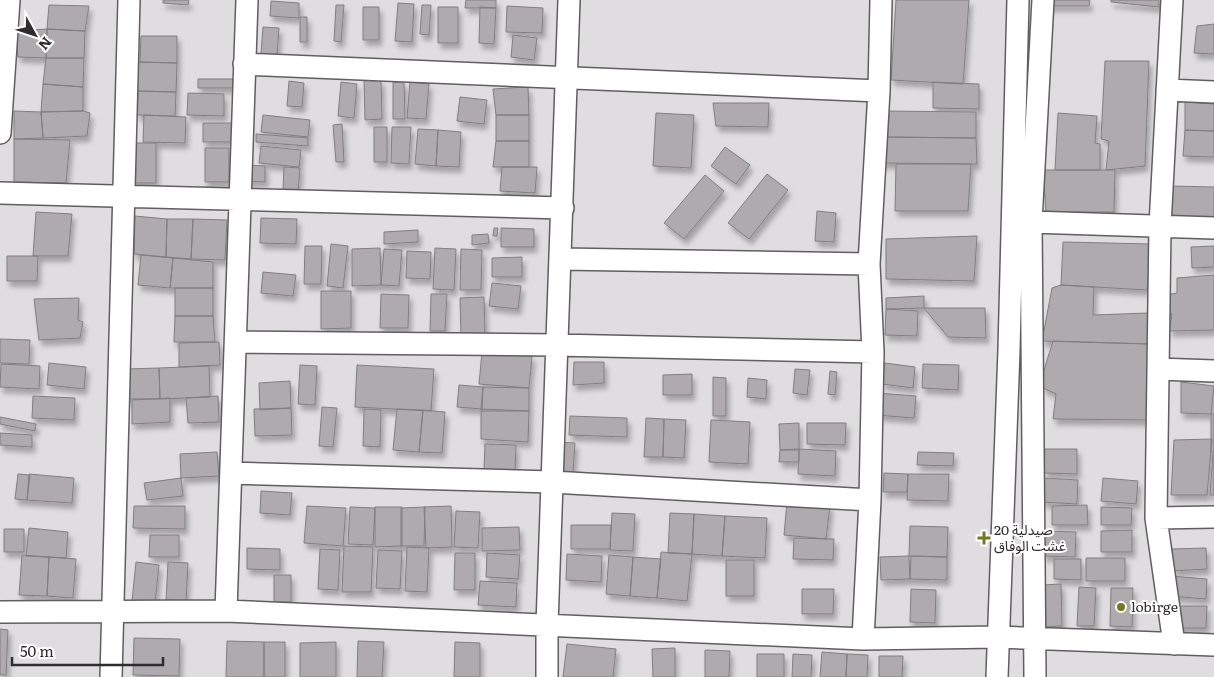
<svg xmlns="http://www.w3.org/2000/svg" width="1214" height="677" font-family="Literata,'Noto Sans Arabic',serif">
<style>
.building{fill:#aeaaad;stroke:#817e80;filter:url(#shadow)}
.lines{fill:none;stroke-linecap:round;stroke-linejoin:round}
.minor-casing{stroke:#615e61;stroke-width:24}
.minor{stroke:#fff;stroke-width:21}
.poi-dot{fill:#747820;stroke:#fff;stroke-width:2}
.labels{text-anchor:middle;stroke-width:4;stroke-linejoin:round;paint-order:stroke}
.poi-label{font-size:14px;fill:#2e2c2d;stroke:#fff;text-anchor:start}
</style>
<defs>
<filter id="shadow"><feDropShadow dx="3" dy="5.5" stdDeviation="2.5" flood-color="#0004"/></filter>
</defs>
<rect width="100%" height="100%" fill="#e0dde0"/>
<path class="building" d="M163,0H189L188,5L163,3Z
M466,0H496V8H465Z
M896,0H969L963,84L891,80Z
M1048,0H1090L1089,6H1048Z
M1111,0H1159V7L1111,2Z
M271,1L299,3V18L270,16Z
M398,3L414,4L412,42L395,41Z
M49,5L89,6L85,31L47,29Z
M336,5H344L341,42L334,41Z
M422,5H431L429,35L420,34Z
M507,6L543,8L542,33L506,32Z
M363,7H379V40H363Z
M438,7H458V43H438Z
M480,7L496,8L494,44L479,43Z
M300,17H307V42H300Z
M1214,24V54L1194,53L1197,26Z
M263,27L279,28L277,55L261,54Z
M47,29L85,31L84,58H46Z
M47,29L46,58L18,57L15,31Z
M513,35L537,38L534,60L511,57Z
M141,36H177V63L140,62Z
M46,58H84L83,87L43,84Z
M1105,61H1149L1145,166L1106,170L1109,141L1101,139Z
M134,62L177,63L176,92L133,91Z
M198,79H233V88H198Z
M364,80H381L382,119L365,120Z
M289,81L304,83L302,107L287,106Z
M341,82L357,84L354,118L338,116Z
M393,82H404L405,119H393Z
M410,82L429,84L426,119L407,118Z
M933,82L979,84V109L933,108Z
M43,84L83,87V111L41,112Z
M528,87L529,115H496L493,89Z
M138,91L176,92L175,116L137,115Z
M188,93L224,94V116L187,115Z
M460,97L487,100L484,124L457,121Z
M1185,102L1214,104V131L1185,130Z
M713,103H769L768,127L716,126Z
M14,111L41,112L43,138L14,139Z
M83,111L90,113L87,136L43,138L41,112Z
M885,111L976,112V138L884,137Z
M656,113L694,115L691,168L653,166Z
M1058,113L1097,116L1095,143L1100,144V170H1055Z
M144,115L186,117L185,143L143,142Z
M263,115L310,120L308,137L261,132Z
M496,115H529V141H496Z
M203,123H232L231,142H203Z
M342,124L344,162H336L333,125Z
M374,127H387V162H374Z
M392,127H411L409,164L391,163Z
M418,129L438,130L436,166L415,164Z
M438,130L461,132L459,167L436,166Z
M1185,130L1214,131V157L1183,156Z
M256,134L308,138V146L256,142Z
M884,137L976,138L977,164L881,163Z
M14,139L70,140L66,183L14,182Z
M496,141H529V167H493Z
M127,143H156V183H132Z
M261,146L301,150L299,167L259,163Z
M725,147L750,165L736,184L711,166Z
M205,148H229V182H205Z
M896,164H971L968,211H895Z
M246,165L265,166V182L245,181Z
M284,167L300,168L298,191L283,190Z
M502,167H537L535,193L500,191Z
M1043,170H1115L1114,212H1046Z
M767,174L788,190L749,239L728,223Z
M705,175L724,191L684,239L664,223Z
M1171,186L1214,187V218L1170,215Z
M817,211L836,213L834,242L815,241Z
M36,212L72,214L68,256H33Z
M135,216L167,219L166,257L134,254Z
M261,218L297,219L296,244L260,243Z
M167,219H193L191,259L166,257Z
M193,219L227,220L225,260L191,259Z
M494,228H498L497,236H493Z
M501,228L534,229V247H501Z
M418,230V242L384,244V232Z
M488,234L489,243L472,245V235Z
M977,236L974,281L886,279V239Z
M1063,242L1152,244L1147,290L1061,285Z
M331,244L348,246L343,288L327,286Z
M305,246H322L321,284H304Z
M1214,246V267L1192,268L1191,247Z
M380,248L381,285L352,286V249Z
M435,248L456,249L454,290L433,289Z
M384,249L402,250L399,286L381,285Z
M461,249L482,250L481,290H460Z
M407,251L431,252L430,279L406,278Z
M141,255L173,258L170,288L138,285Z
M7,256H38L37,281H7Z
M522,257V277H492V258Z
M173,258L213,262V288H170Z
M263,272L296,275L293,296L261,293Z
M1214,275V330L1169,331L1172,314L1166,311L1165,295L1177,293V278Z
M492,283L521,286L518,309L489,306Z
M1061,285L1094,287L1093,315L1148,313V344L1042,341L1052,288Z
M175,288H213V316H175Z
M321,291H351V328L321,329Z
M381,294L409,295L408,328H380Z
M431,294H447L445,331H430Z
M924,296V308L886,309V298Z
M484,297L485,334L461,335L460,298Z
M79,298L78,320L83,322L80,338L39,340L34,299Z
M924,308H985L986,338L948,337Z
M886,309L918,311L917,336L885,335Z
M175,316H213L215,342H174Z
M0,339L30,340L29,364L0,363Z
M1053,341L1148,344V420L1053,419L1056,394L1043,388L1044,370Z
M219,342L220,365L179,367V343Z
M482,352L532,356L529,388L479,384Z
M574,362H604V383L573,385Z
M49,363L86,367L84,389L47,385Z
M885,363L915,367L913,388L882,384Z
M1,364L40,366L39,389L0,387Z
M923,364L959,365L958,390L922,388Z
M300,365L317,366L315,405L298,404Z
M357,365L434,369L431,411L355,407Z
M209,366L210,397L160,399L159,368Z
M159,368L160,399H125V369Z
M795,369L810,370L807,395L793,393Z
M830,371L837,372L835,395L828,394Z
M692,374V395H663V375Z
M713,377L726,378V416H713Z
M748,378L767,380L766,399L747,397Z
M290,381L291,408L260,410L259,383Z
M1181,382L1214,386L1211,414L1181,413Z
M459,385L483,387L481,409L457,407Z
M483,387L529,388V411H482Z
M878,393L916,396L914,418L876,415Z
M33,396L75,398L74,420L32,418Z
M218,396L219,422L188,423L186,398Z
M170,398V422L132,424V400Z
M322,407L337,408L333,447L319,446Z
M291,408L292,435L255,436L254,409Z
M364,409L381,410L380,447L363,446Z
M397,409L423,410L419,452L393,450Z
M481,409L529,411L528,442L481,439Z
M423,410L445,412L442,453L419,452Z
M1211,414H1214V452H1211Z
M570,416L627,418V437L569,435Z
M0,417L36,424L35,431L0,424Z
M646,418L664,419L663,457H644Z
M664,419L686,420L684,458L663,457Z
M711,420L750,422L748,464L709,462Z
M799,423V449L780,450L779,424Z
M807,423H846L845,445L807,444Z
M0,433L32,435V447L0,445Z
M1212,439L1207,495H1171L1174,440Z
M554,442L575,443L573,472L552,471Z
M485,444L516,445L515,471L484,470Z
M799,449L836,451L835,476L798,474Z
M1045,449H1077V474L1044,473Z
M780,450H799V462H779Z
M217,452L219,476L181,478L180,454Z
M918,452L954,453L953,466L917,465Z
M1213,454H1214V495H1210Z
M884,473L908,474L907,492H883Z
M18,474L30,475L27,500L15,499Z
M29,474L74,478L72,503L27,500Z
M908,474H949L948,501L907,500Z
M181,478L183,496L147,500L144,483Z
M1044,478L1078,480L1077,504L1042,502Z
M1103,478L1138,481L1136,504L1101,501Z
M261,491L292,493L290,515L260,513Z
M787,502L830,506L826,539L784,535Z
M1087,505L1088,525H1052V506Z
M134,506H185V529L133,528Z
M307,506L346,508L343,546L304,543Z
M451,506L452,547L426,548L424,507Z
M350,507L375,508L373,545L348,544Z
M375,507H402V546L375,547Z
M425,507L424,546H401V508Z
M1101,507L1132,508L1131,525H1101Z
M456,511L480,512L478,548L454,547Z
M612,513L635,514L633,551L610,550Z
M670,513L694,514L692,554L668,553Z
M694,514L725,516L722,556L692,554Z
M725,516L767,518L765,558L722,556Z
M571,525H611L610,549H571Z
M910,526L948,527L947,557L909,556Z
M519,527L520,550L482,551V528Z
M29,528L68,532L66,558L26,556Z
M4,529H24V552H4Z
M1132,530V552H1101V531Z
M1044,531L1076,532L1075,557L1043,556Z
M150,535H179V557H149Z
M794,538L834,539L833,560L793,559Z
M344,546L373,547L371,592H342Z
M407,547L429,548L427,592L405,591Z
M247,548L280,549V570L247,569Z
M1206,548L1207,569L1173,571L1172,549Z
M320,549L340,550L338,590L318,589Z
M378,550L402,551L400,589L376,588Z
M661,552L692,554L687,601L657,598Z
M455,553H475V590H454Z
M487,553L520,555L518,579L486,577Z
M567,554L602,556L601,582L566,580Z
M22,555L49,557L47,596L19,595Z
M609,555L633,557L630,596L606,594Z
M909,556L910,579L881,580L880,557Z
M911,556L947,557V580L910,579Z
M49,557L76,559L73,598L47,596Z
M633,557L661,559L657,598L630,596Z
M1086,558H1125V581H1086Z
M1054,559H1081V580L1054,579Z
M726,560H754V596H726Z
M136,562L159,565L155,603L132,601Z
M168,562L188,563L186,601L166,600Z
M274,575H291V602H274Z
M1171,576L1207,579L1206,599L1170,596Z
M480,581L517,583L516,607L478,605Z
M1061,584L1062,626L1041,627V585Z
M1079,587L1096,588L1094,626H1077Z
M1111,588H1133L1132,627L1110,626Z
M802,589H834L833,614H802Z
M911,589L936,590L935,623L910,622Z
M1172,606H1207L1206,628H1172Z
M0,629L8,630L6,675H0Z
M134,638L180,639L179,676L133,675Z
M227,641L264,642V677H226Z
M358,641L384,642L382,677H357Z
M264,642H285V677H264Z
M336,642V677H300V643Z
M455,642L480,643V677H454Z
M567,644L616,649L613,677H563Z
M675,648V677H653L652,649Z
M705,650L730,651L729,677H705Z
M822,652L847,654L846,677H820Z
M757,654H784V677H757Z
M793,654L812,655L811,677H792Z
M847,654L868,655L867,677H846Z
M879,656H903L902,677H879Z"/>
<g class="lines">
<g class="minor-casing">
<path id="minor" d="M1172,0L1160,226L1156,518L1174,644
M244,64L879,91
M1167,90L1214,92
M0,133L9,0
M0,193L563,208
M1031,222L1214,228
M561,259L869,264
M236,342L556,345L873,352
M1158,369L1214,371
M231,473L552,482L870,500
M1156,518L1214,517
M226,611L247,0
M0,612L226,611L863,639L998,637L1214,645
M863,639L870,500L873,352L869,264L879,91L881,0
M111,677L129,0
M547,677V625L569,0
M997,677L1009,350L1018,0
M1035,677L1031,222L1043,0"/>
</g>
<use href="#minor" class="minor"/>
</g>
<g class="poi-dot">
<path d="M981.5 530.5h5v5h5v5h-5v5h-5v-5h-5v-5h5z"/>
<circle cx="1121" cy="607" r="5"/>
</g>
<g class="labels">
<g class="poi-label">
<text x="994" y="535">صيدلية 20<tspan x="994" dy="16">غشت الوفاق</tspan></text>
<text x="1131" y="612">lobirge</text>
</g>
</g>
<g transform="translate(35 35) rotate(130)" stroke="#ffffff" stroke-width="4" paint-order="stroke">
<path d="M0-4L9 19L0 12L-9 19Z" fill="#2e2c2d"/>
<text y="-8" font-size="14" font-weight="bold" text-anchor="middle" fill="#2e2c2d">N</text>
</g>
<path d="M12 657v8h151v-8" fill="none" stroke="#2e2c2d" stroke-width="2.5"/>
<text x="20" y="657" font-size="15" fill="#2e2c2d" stroke="#ffffff" stroke-width="4" paint-order="stroke">50 m</text>
</svg>
